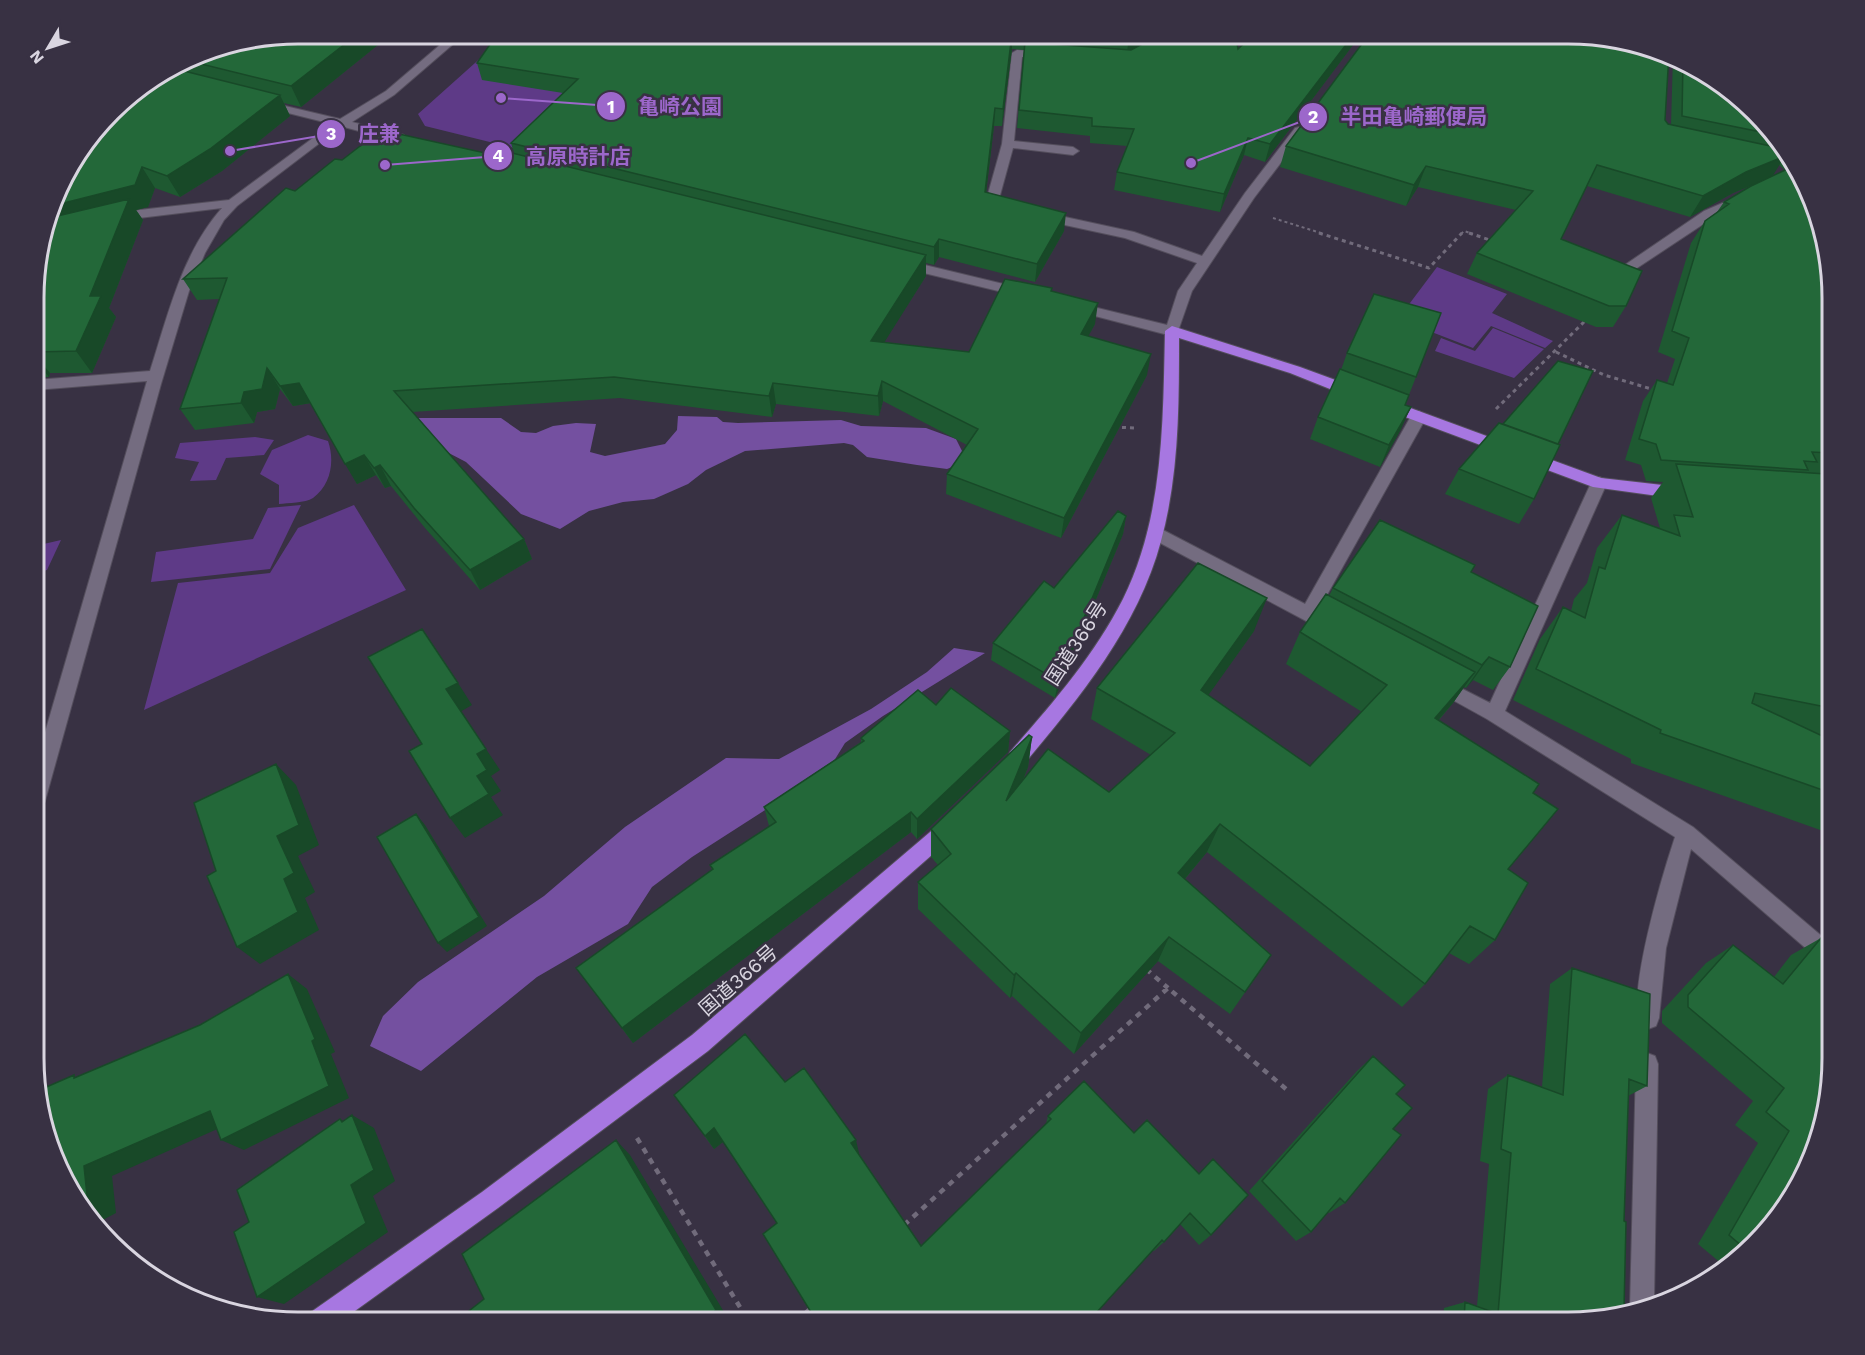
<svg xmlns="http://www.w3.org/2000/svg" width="1865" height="1355" font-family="'Work Sans','Noto Sans JP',sans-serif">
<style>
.green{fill:#5e3a87}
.forest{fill:#7450a0}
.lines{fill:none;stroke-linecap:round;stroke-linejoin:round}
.minor-casing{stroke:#544e5c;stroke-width:2}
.highway-casing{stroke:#544e5c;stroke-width:2}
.path-far2{stroke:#716b7b;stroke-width:2;stroke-dasharray:3 3;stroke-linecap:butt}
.path-far1{stroke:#716b7b;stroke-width:3;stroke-dasharray:4 4;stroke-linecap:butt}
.path{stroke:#716b7b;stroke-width:4.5;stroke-dasharray:6 6;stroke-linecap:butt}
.minor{fill:#746c80;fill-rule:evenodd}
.highway{fill:#a777e1;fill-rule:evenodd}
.wall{fill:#1e5931;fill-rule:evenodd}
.shaded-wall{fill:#184928}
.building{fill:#236839;stroke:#184928;stroke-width:1.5}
.labels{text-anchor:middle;stroke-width:5;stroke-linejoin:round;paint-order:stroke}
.street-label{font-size:20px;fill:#d9d5e0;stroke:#383143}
.rim{fill:none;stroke:#d9d5e0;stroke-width:3}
.leader{fill:none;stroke:#9c67cb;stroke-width:2}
.callout-dot{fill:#9c67cb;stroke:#383143;stroke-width:2}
.mark-label{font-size:18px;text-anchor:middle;font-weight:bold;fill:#fff}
.callout-label{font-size:21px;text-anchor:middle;font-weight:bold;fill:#9c67cb;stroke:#383143;stroke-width:5;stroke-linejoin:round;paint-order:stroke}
</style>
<rect width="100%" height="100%" fill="#383143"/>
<path class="green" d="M494,46L596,60L518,149L425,126L418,114Z
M1437,267L1507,294L1492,313L1553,341L1545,348L1491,326L1473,348L1398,319Z
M1493,328L1544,349L1514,378L1435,351L1441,338L1475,351Z
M308,435L328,441C335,461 331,485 313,498C305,503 288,503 279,504V485L260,474L272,450Z
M255,437L274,440L264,455L226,458L216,480L190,481L199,462L175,458L180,443Z
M301,505L270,569L151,582L156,552L253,539L268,508Z
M354,505L406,590L144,710L178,583L270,573L298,528Z
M61,540L47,570L35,573V546Z"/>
<path class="forest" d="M678,416L717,417L723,422L738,423L841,420L861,426L926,428L956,439L967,461L947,469L917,465L867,457L853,445L844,443L745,451L706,470L688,484L654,499L623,502L589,511L560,529L521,514L466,462L443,450L416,418H501L521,432L536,433L553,426L576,423L596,424L590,452L605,456L665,444L677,430Z
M954,648L985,653L883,716L845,743L829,769L692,857L652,887L628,924L537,977L421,1071L370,1046L383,1016L418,982L544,896L625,827L726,758L779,759L871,709L927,672Z"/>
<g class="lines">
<g class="minor-casing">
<path id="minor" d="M454,33H466L394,95L352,122L404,135V141L400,142L344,127L321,142L237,206L224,220L205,253L189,291L161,384L45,801L42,807L35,809V767L147,381L35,390V380L150,371C168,315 182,253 222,208L139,218L117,223L111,219L112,216L139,210L229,200L332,124L260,106V102L264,101L340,119L386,91Z
M1148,33H1159C1153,45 1148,62 1132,59L1131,57L1139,51Z
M1017,50L1047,52L1052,55L1047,58L1022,57L1014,141L1073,147L1079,151L1073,155L1013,148L999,199L1013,207L1007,211L986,201L1002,144L1012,53Z
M1299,127L1305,131L1254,198L1192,291L1177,334L1172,336L1068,309L1066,306L1073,302L1167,325L1178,291L1197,263L1125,238L1037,219L1036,216L1037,213L1042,212L1134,232L1202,256L1245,193L1295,128Z
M1741,195L1747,199L1745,202L1714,217L1628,274L1623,275L1616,271L1704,211Z
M904,260L1028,290L1030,293L1023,297L899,267L897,264L899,261Z
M1419,411L1427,416L1318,611L1337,621L1340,626L1337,631L1331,633L1325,631L1149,537L1147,533L1149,529H1161L1305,604L1411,416Z
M1599,477L1605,479L1607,483L1505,711L1693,827L1831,944V967L1824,964L1691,849L1666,948L1659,1018L1656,1026L1648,1029L1640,1026C1627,993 1663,873 1675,837L1487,719L1431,688L1428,683L1431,678L1437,676L1490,703L1591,483L1593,479Z
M1647,1053L1655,1056L1658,1064L1654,1302L1630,1308L1636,1064L1639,1056Z"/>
</g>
<g class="highway-casing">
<path id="highway" d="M1172,326L1300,367L1360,389L1362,393L1360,397H1350L1290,373L1179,338C1179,406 1179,475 1161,541C1138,627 1080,697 1024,764L1017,766L1010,764L1008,758L1010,752C1052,704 1094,656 1123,599C1164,516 1163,421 1165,331Z
M1386,399L1601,478L1680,487L1686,489L1688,493L1686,497L1680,499L1593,487L1381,408L1379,404L1381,400Z
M950,818L957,821L960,827L957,833L708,1051L498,1208L341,1321H308L311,1312L482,1192L692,1035L943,821Z"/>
</g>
<path class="path-far2" d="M1273,218L1324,234
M1461,234L1464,231L1473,234"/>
<path class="path-far1" d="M1319,233L1429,268L1462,233
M1469,233L1493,241
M1556,352L1604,375L1655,390
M1496,409L1587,319
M1114,427L1134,428"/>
<path class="path" d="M1146,969L1168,988
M637,1138L749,1322
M904,1225L1168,988L1286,1089
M796,1322L813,1306"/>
<use href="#minor" class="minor"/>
<use href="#highway" class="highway"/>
</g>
<path class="wall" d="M297,33H381L384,40L301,107L284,103L290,116L222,171L180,197L155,188L148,207L136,210L143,220L109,308L116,317L92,373H50L49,377L35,378V263L123,99L196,53Z
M498,33H1145L1139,46L1238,49L1362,33L1265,162L1244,155L1220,212L1114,190L1117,172L1127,146L1090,143V136L1017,128L1024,50L1012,49L1002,126H994L986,193L1064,231L1035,282L939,257L934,265L926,263V276L884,342L969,352L1052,291L1095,324L1088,336L1147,375L1061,538L946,494L947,474L967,445L883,401L879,416L776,404L772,417L620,398L412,412L524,539L532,559L480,590L425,528L391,486L385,488L376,475L357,484L311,403L293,406L280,389L275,409L257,412L254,423L195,430L180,409L219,299L197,300L183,279L295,191L342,160L514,153L511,143L563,93L482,80L477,63Z
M1673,56L1729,88L1805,180L1831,280V475H1826L1831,489V855L1820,850L1823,831L1631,763V759L1513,700L1540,639L1563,607L1571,611L1574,599L1587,583L1597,548L1622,515L1660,528L1651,498L1663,482L1646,481L1641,465L1625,460L1643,401L1657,380L1667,383L1675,359L1658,352L1691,243L1705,221L1717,212L1724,202L1750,186L1733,193L1690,217L1587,186L1561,239L1626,306L1613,327H1596L1467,274L1477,253L1516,210L1418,187L1406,206L1280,167L1286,146L1665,120L1668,124L1671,125ZM1779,165L1785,170L1772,176Z
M1347,353L1416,377L1405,405L1401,429L1380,467L1310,439L1318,417L1341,370Z
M1593,371L1558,445L1534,499L1519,524L1445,494L1459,469L1502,425Z
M1126,516L1123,534L1055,698L991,660L993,643L1054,588Z
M1471,572L1510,667L1493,690L1473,680L1466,688L1464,687L1453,703L1439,720L1533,793L1508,869L1495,940L1469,964L1449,953L1425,984L1402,1007L1207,852L1185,879L1271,955L1230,1014L1158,961L1074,1054L1012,996L1010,998L918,909V882L938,865L931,857V829L1032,737L1028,767L1023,780L1109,792L1151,755L1091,719L1097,688L1254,631L1208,695L1310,766L1362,712L1286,664L1300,632L1329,596L1333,588Z
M936,705L1010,731L1008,752L917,839L911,832L633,1043L576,968L712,870L710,865L769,826L764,807L861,742V738Z
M1821,938L1777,1219L1722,1264L1698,1244L1758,1143L1735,1125L1753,1101L1662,1023V1011L1706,963L1733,945L1774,977L1791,955Z
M1572,968L1647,1086L1628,1096L1624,1221V1309L1568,1322H1443L1444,1308L1465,1302L1477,1306L1489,1164L1480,1161L1488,1089L1508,1075L1542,1087L1550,984Z
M1373,1056L1396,1094L1393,1129L1345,1203L1329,1213L1328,1212L1311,1232L1296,1241L1249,1191L1357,1071Z
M1084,1081L1211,1235L1199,1245L1180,1224L1164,1242L1154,1251L1153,1250L1088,1322L777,1223L723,1142L714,1149L674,1095L785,1082L859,1153H858L921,1246L1046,1124L1048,1116Z"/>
<path class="shaded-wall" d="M356,33H381L384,40L301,107L291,86Z
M1012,33V49L1002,126L1003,109Z
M1138,33H1145L1137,49L1126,57L1129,39Z
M1355,33H1362L1265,162L1270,144Z
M280,95L290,116L222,171L180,197L167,176Z
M995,108L994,126L984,210L985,192Z
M1248,138L1244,155L1220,212L1224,194Z
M1785,156L1772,177L1733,193L1690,217L1703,196L1746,172Z
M1426,166L1418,187L1406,206L1414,185Z
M142,167L155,188L148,207L136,210L143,220L109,308L116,317L92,373L76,351L90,296L44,234L52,206Z
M1066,213L1064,231L1035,282L1037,264Z
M939,239V257L934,265V247Z
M926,255V276L872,362L871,341Z
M1098,303L1095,324L1078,355L1081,334Z
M1151,354L1147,375L1061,538L1064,518Z
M35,355L50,373L49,377L35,360Z
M267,368L280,389L275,409L257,412L254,423L241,403L244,392Z
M35,381L44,392L35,415Z
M882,381L883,401L879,416L878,396Z
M299,383L311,403L293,406L280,386Z
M773,383L776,404L772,417L769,396Z
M1411,407L1401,429L1380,467L1389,445Z
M364,455L376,475L357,484L345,464Z
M380,465L391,486L385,488L374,468Z
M1126,516L1123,534L1055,698L1058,681Z
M524,539L532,559L480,590L470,570Z
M1267,598L1254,631L1190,721L1201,690Z
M1489,657L1473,680L1466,688L1482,665Z
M1475,672L1453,703L1414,748L1435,718Z
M458,683L472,705L460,712L446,689Z
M1010,731L1008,752L917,839V819Z
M1032,737L1028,767L1003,829L1006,801Z
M486,749L500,770L491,776L501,791L491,797L477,776V754Z
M276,764L296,785L319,845L298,856L315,892L305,898L319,930L260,964L237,947L284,879L277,836Z
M489,794L503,815L465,838L450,818Z
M911,812V832L633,1043L622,1028Z
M416,814L425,825L487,926L447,952L438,943Z
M1220,824L1207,852L1167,900L1178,873Z
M1169,937L1158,961L1074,1054L1081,1033Z
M1016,973L1012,996L1010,998L1014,975Z
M288,974L307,989L335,1052L331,1054L349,1098L244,1150L221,1140L312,1041Z
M210,1111L233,1122L112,1176L116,1213L97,1223L83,1207L84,1166Z
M352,1115L374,1128L395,1181L373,1196L388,1232L284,1304L257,1297L351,1185L340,1119L358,1129Z
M714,1128L723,1142L714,1149L705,1136Z
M616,1140L630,1155L727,1317L721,1322H702Z
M856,1140L859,1153L854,1156L851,1143Z"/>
<path class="building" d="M297,33H359L291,86L185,60L196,53Z
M498,33H1012L1003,109L995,108L985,192L1066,213L1037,264L939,239L934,247L511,143L578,79L477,63Z
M1032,33H1138L1129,39Z
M1154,33H1235L1238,49L1255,33H1355L1270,144L1248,138L1224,194L1117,172L1134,129L1092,126V118L1019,110L1025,42L1131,50L1152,39Z
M1370,33L1585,34L1669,53L1665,120L1668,124L1775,147L1785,156L1746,172L1703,196L1597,165L1561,239L1642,271L1626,306H1609L1477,253L1533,191L1426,166L1414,185L1286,146Z
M1683,62L1729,88L1766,133L1682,116Z
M172,68L280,95L210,149L167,176L142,167L135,185L52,206L60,180L123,99Z
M381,130L494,155L500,150L926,255L871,341L969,352L1005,279L1052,288L1051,291L1098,303L1081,334L1151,354L1064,518L947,474L978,429L882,381L878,396L773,383L769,396L614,377L394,391L524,539L470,570L414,508L380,465L374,468L364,455L345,464L299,383L280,386L267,368L262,389L244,392L241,403L180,409L227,278L183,279L286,188L295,191L335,159L342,160Z
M1794,166L1805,180L1831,280V453L1812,452L1817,462L1804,461L1808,470L1661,460L1656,444L1639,439L1657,380L1673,385L1689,338L1672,331L1705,221L1729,204L1724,202L1751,186Z
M129,199L90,296H101L76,351L35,352V263L49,218Z
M1374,294L1441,313L1416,377L1347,353Z
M1558,361L1593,371L1558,444L1503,424Z
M1340,369L1409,395L1405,405L1411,407L1389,445L1318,417Z
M1499,423L1560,445L1534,499L1459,469Z
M1676,464L1826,474L1831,489V708L1755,693L1752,703L1831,740V793L1660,733L1661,730L1536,669L1563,607L1585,618L1599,567L1605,569L1622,515L1680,536L1674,515L1693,517Z
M1118,511L1126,516L1058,681L993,643L1044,581L1054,588Z
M1380,520L1475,565L1471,572L1538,606L1510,667L1489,657L1482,665L1333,588Z
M1198,563L1267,598L1201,690L1310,766L1387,685L1300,632L1326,594L1475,672L1435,718L1539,784L1533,793L1558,809L1508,869L1528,883L1495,940L1470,926L1425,984L1220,824L1178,873L1271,955L1245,992L1169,937L1081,1033L1016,973L1014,975L918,882L951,854L931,829L1029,735L1032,737L1006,801L1048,749L1109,792L1175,733L1097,688Z
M422,629L458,683L446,689L486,749L477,754L487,770L477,776L489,794L450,818L409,751L422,744L368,657Z
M951,688L1010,731L917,819L911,812L622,1028L576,968L713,869L710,865L776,822L764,807L864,741L861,738L918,690L936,705Z
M276,764L299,825L277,836L294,873L284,879L298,912L237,947L207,876L216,871L194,803Z
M416,814L479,917L438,943L377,837Z
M1821,938L1831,945V1075L1818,1143L1777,1219L1743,1247L1729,1235L1789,1131L1766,1112L1784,1088L1688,1007V995L1733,945L1783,984Z
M1572,968L1650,994L1647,1086L1629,1079L1624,1221L1626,1222L1624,1309L1591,1317L1583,1313V1319L1568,1322H1464L1465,1302L1498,1314L1511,1153L1501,1149L1508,1075L1563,1095Z
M288,974L315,1039L312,1041L329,1086L221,1140L210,1111L84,1166L88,1205L83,1207L68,1190L35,1092L74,1075V1078L200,1025Z
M745,1034L785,1082L804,1068L856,1140L851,1143L921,1246L1051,1119L1048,1116L1084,1081L1134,1133L1147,1120L1199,1174L1213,1159L1248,1195L1211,1235L1190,1213L1164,1242L1162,1240L1088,1322H817L763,1234L777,1223L714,1128L705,1136L674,1095Z
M1373,1056L1405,1085L1396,1094L1412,1108L1393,1129L1401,1135L1345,1203L1340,1198L1311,1232L1262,1181Z
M352,1115L374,1170L351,1185L366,1223L257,1297L234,1232L249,1222L237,1190L340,1119L342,1122Z
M616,1140L716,1310L702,1322H455L484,1299L462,1254Z"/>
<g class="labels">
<g class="street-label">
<text transform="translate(1076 643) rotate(-57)" y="7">国道366号</text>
<text transform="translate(738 980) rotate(-41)" y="7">国道366号</text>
</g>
</g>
<path d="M0 0H1865V1355H0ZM298 44H1568A254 254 0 0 1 1822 298V1058A254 254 0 0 1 1568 1312H298A254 254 0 0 1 44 1058V298A254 254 0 0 1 298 44Z" fill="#383143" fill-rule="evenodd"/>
<path class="rim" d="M298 44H1568A254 254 0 0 1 1822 298V1058A254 254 0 0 1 1568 1312H298A254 254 0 0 1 44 1058V298A254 254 0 0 1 298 44Z"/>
<path class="leader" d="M501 98L611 106M1191 163L1313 117M230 151L331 134M385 165L498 156"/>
<g class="callout-dot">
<circle cx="501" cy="98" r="6"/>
<circle cx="1191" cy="163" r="6"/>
<circle cx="230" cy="151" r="6"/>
<circle cx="385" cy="165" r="6"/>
<circle cx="611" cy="106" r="15"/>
<circle cx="1313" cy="117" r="15"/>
<circle cx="331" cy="134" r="15"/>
<circle cx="498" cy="156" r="15"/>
</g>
<g class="mark-label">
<text x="611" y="113">1</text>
<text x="1313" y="123">2</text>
<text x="331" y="140">3</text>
<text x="498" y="162">4</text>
</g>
<g class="callout-label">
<text x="680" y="114">亀崎公園</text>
<text x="1414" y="124">半田亀崎郵便局</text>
<text x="379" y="141">庄兼</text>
<text x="578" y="164">高原時計店</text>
</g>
<g transform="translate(48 48) rotate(231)" stroke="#383143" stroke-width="4.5" paint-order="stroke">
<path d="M0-4.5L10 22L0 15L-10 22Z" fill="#d9d5e0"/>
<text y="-9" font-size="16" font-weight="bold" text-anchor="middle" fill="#d9d5e0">N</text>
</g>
</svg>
